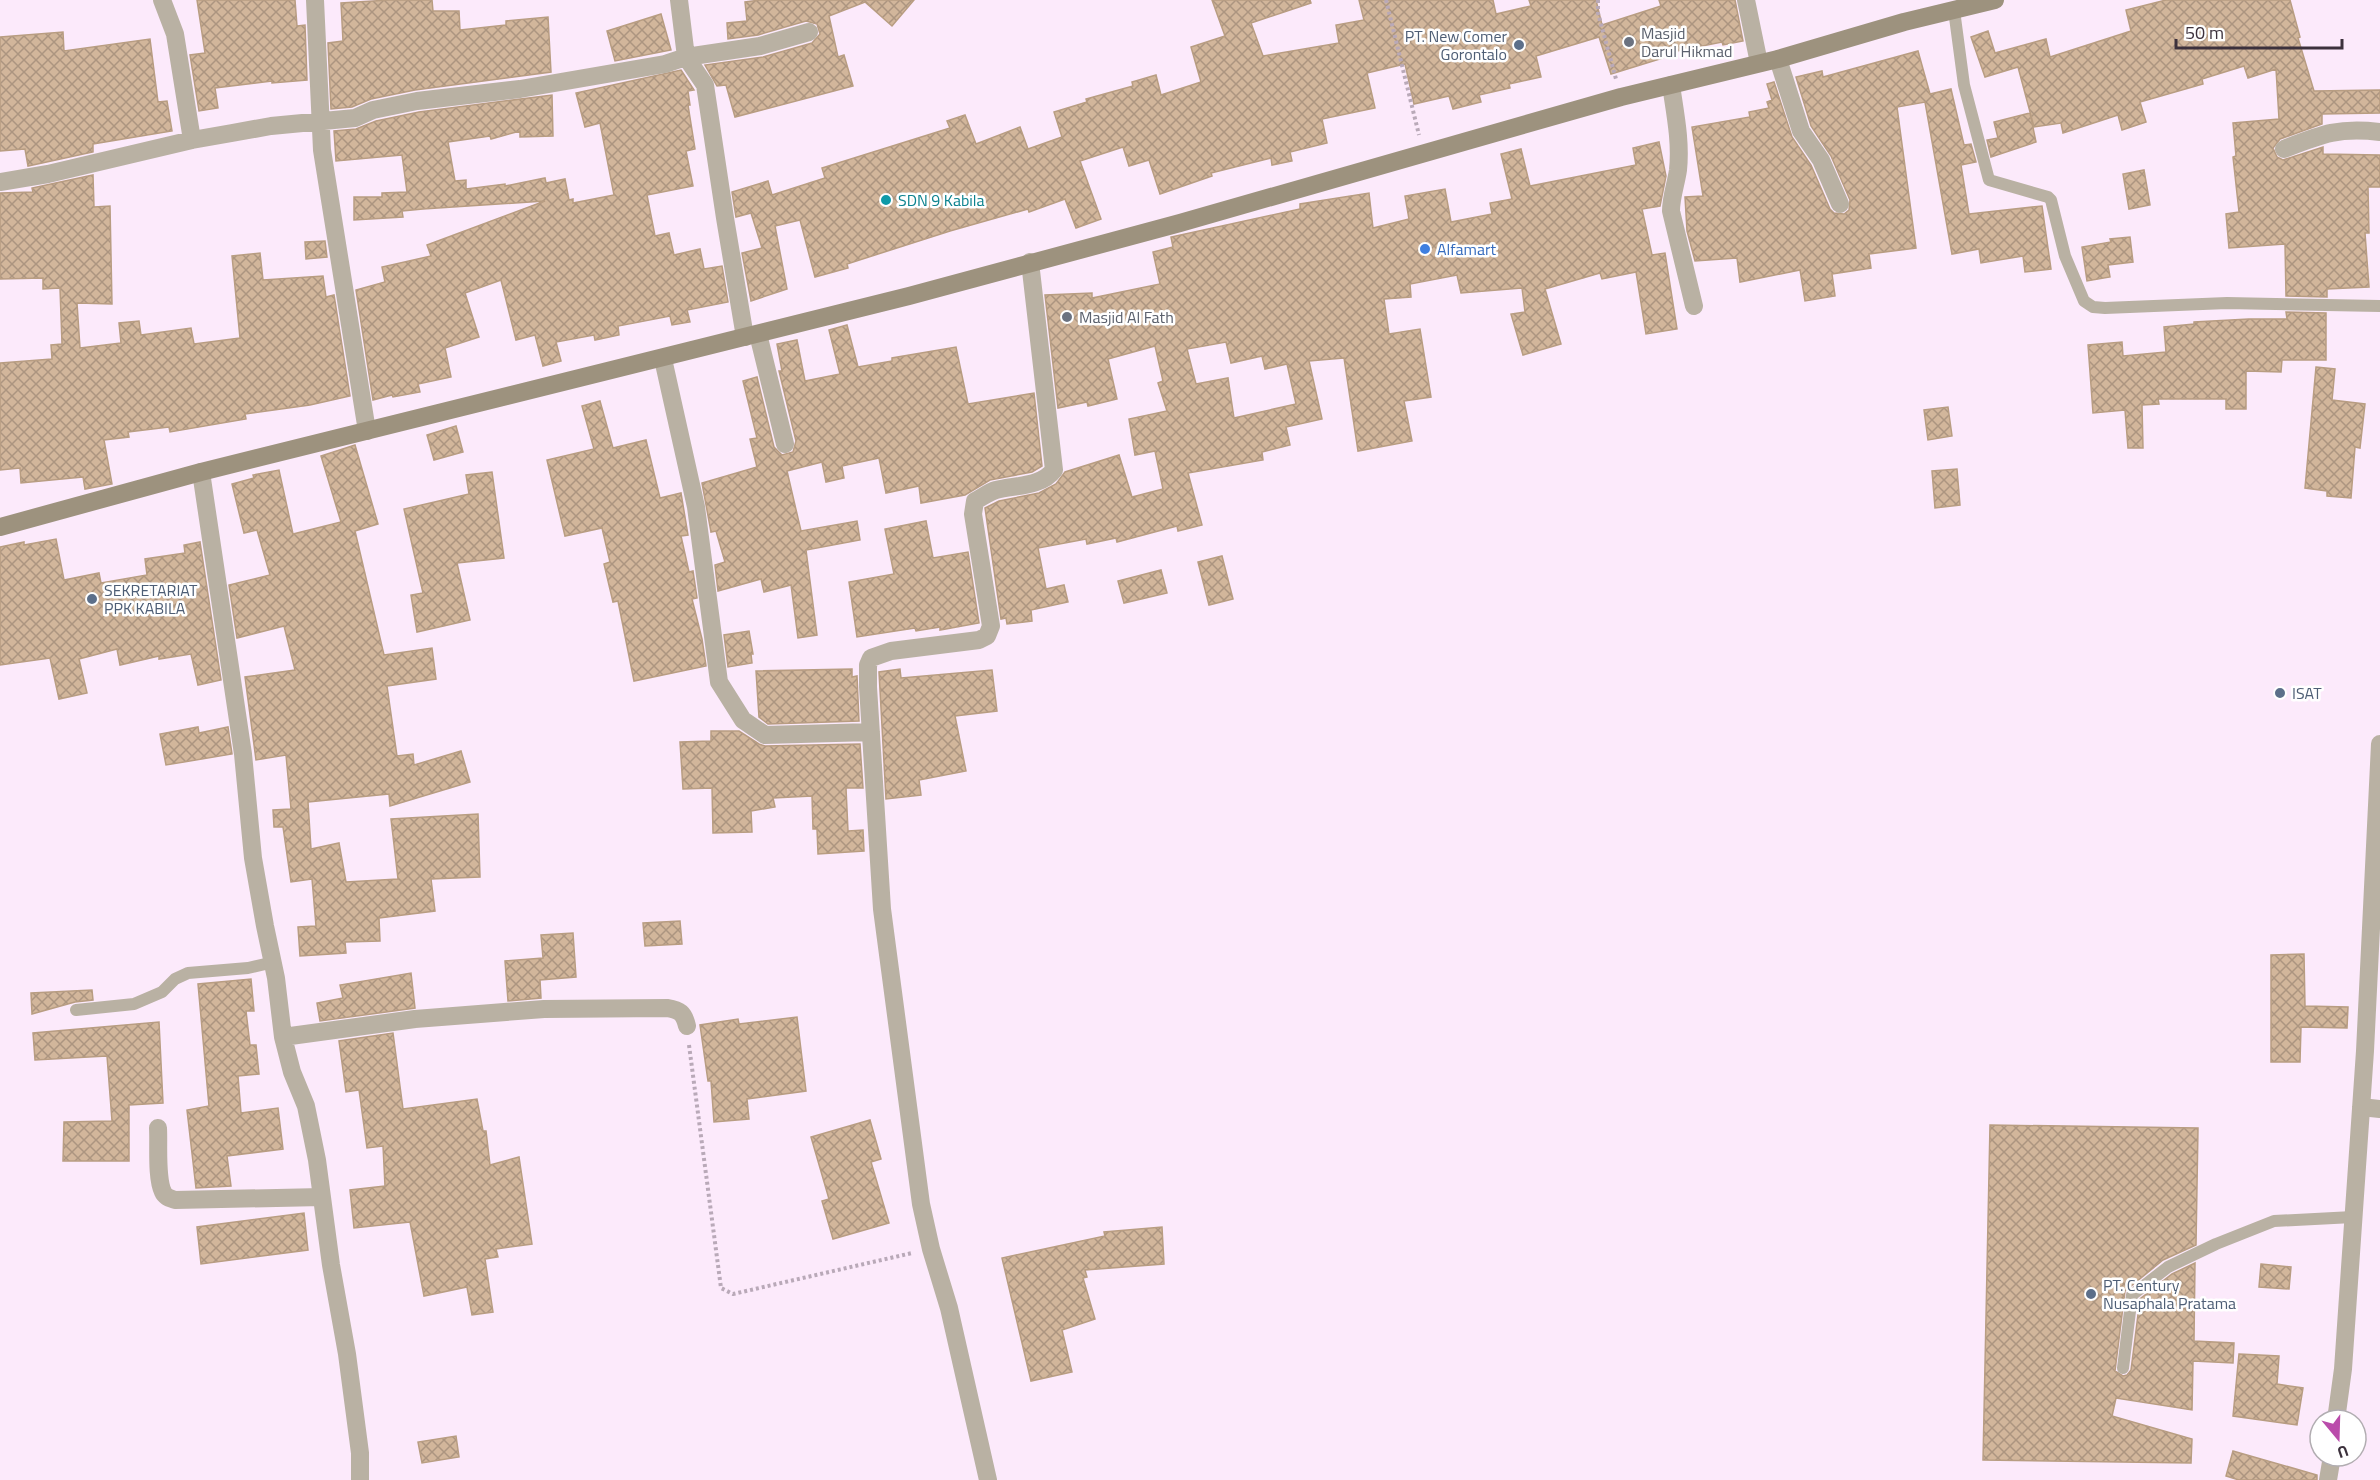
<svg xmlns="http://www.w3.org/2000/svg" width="2380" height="1480" font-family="'Titillium Web',sans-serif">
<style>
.building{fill:url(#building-cross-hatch);stroke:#b89d82;stroke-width:1.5;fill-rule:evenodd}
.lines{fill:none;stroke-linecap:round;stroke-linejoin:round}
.path{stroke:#b9a9b8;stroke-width:4;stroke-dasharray:3 3;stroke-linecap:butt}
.lane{stroke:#b9b1a3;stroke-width:12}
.street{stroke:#b9b1a3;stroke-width:18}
.secondary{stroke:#9d927e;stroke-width:18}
.worship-dot{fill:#6b7280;stroke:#fff;stroke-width:2}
.service-dot{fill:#5c6f8a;stroke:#fff;stroke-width:2}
.culture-dot{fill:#0f9aa8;stroke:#fff;stroke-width:2}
.shop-dot{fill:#3f7fe0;stroke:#fff;stroke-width:2}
.labels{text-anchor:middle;stroke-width:5;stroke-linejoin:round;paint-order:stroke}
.worship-label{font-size:16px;fill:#5b616d;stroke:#fff;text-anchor:start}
.service-label{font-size:16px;fill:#4e5e75;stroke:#fff;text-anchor:start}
.culture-label{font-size:16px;fill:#0d838f;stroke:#fff;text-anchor:start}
.shop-label{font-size:16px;fill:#366cbe;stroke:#fff;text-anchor:start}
</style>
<defs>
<pattern id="building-cross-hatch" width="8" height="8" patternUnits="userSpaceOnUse" patternTransform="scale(1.5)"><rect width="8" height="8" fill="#d2b69b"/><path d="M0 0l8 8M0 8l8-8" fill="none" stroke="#ac9580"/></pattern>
</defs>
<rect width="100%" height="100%" fill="#fceafb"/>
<path class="building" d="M197,0H295L297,26L305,25L307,80L272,83V81L215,88L218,108L199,111L190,55L205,53Z
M389,0H432L433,11H459L460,30L506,25V21L548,17L551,72L415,90L371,99L352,107L331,109L328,43L343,41L341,3Z
M760,0H914L892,26L865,2L829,16L838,57L844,55L853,86L735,117L726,85L717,86L705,65L763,57L812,43L820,34L817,24L806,21L758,35L728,39L727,23L747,21L745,2Z
M1212,0H1310L1311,3L1251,23L1263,56L1339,43L1336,25L1364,20L1359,0H1493L1496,14L1531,6L1529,0H1596L1602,25L1661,6L1659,0H1735L1743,41L1723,45L1722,42L1662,54L1663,58L1611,74L1599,37L1536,56L1541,77L1509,84L1510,88L1479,95L1481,102L1453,109L1449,96L1414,104L1405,64L1367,73L1375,108L1322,119L1327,143L1290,152L1292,161L1272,165L1271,158L1211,173L1212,176L1160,194L1149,160L1129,166L1123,147L1080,161L1101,219L1076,228L1065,199L1029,212L1028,209L950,231L847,264L848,268L815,277L800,220L775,226L787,289L751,301L742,253L762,248L751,213L736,217L732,192L768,181L772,195L825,178L822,168L950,128L947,121L965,115L976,144L1020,127L1028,149L1062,137L1054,112L1087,102L1086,99L1133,86L1132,82L1156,75L1161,95L1201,82L1191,47L1225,36Z
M2166,0H2290L2300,37L2298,38L2314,91L2380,90V113L2322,114V124L2280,139L2273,148L2277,157L2283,160L2323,147V154L2380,155V187H2368L2369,233H2365L2369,287L2327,289V297L2286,296L2285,244L2229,248L2226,214L2239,212L2233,157L2236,156L2233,123L2279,119L2276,69L2248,78L2244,66L2202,79L2203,84L2140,102L2146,122L2122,130L2118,115L2063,133L2061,123L2034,127L2018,67L1985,77L1971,37L1988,31L1995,53L2046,39L2050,57L2131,31L2126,10Z
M661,14L671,50L615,61L607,31Z
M63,32L64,51L150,39L158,102L167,101L172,131L93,144V152L28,166L25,149L0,151V37Z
M1918,51L1930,94L1951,89L1964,145L1971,144L1976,162L1961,165L1969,214L2042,206L2051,269L2025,272L2023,256L1981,263L1979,249L1952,254L1925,102L1897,107L1916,248L1869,254L1871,268L1832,274L1835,296L1805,301L1800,270L1740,282L1737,258L1695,261L1687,231L1685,197L1703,196L1692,127L1750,117L1749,112L1769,108L1767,102L1772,100L1767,84L1774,82L1792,137L1811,165L1830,209L1834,213L1844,214L1849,210L1850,200L1831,156L1811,126L1796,77L1822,71L1823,77Z
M681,70L694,90L688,91L690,105H688L695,149L686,151L693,186L647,195L655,236L669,233L674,255L700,249L704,269L722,266L728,302L687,310L690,322L672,325L670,316L618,326L619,335L595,340L594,335L556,342L561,361L543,366L535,335L516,340L501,280L465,293L479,337L445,348L451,377L418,384L420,392L393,397L392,395L373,400L356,290L385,282L382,267L431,256L427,245L545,201L423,209L402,211L403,217L354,220V197H382V193L407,192L402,155L336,161L334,131L356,129L376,121L419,112L552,95L553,136L520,137V131L491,139L490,136L448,142L455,181L466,180V189L505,184V186L545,178L546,183L565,179L569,200L573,199V203L614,195L600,123L585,127L576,93Z
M2030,113L2036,142L1991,157L1987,140L1998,138L1994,122Z
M1659,142L1666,176L1660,206L1642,209L1652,255L1665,253L1677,329L1646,334L1636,272L1602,279L1600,273L1545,289L1561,344L1523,355L1511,314L1525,312L1522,288L1461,293L1457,275L1410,284L1411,297L1384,299L1389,334L1420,329L1431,397L1404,401L1412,441L1358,451L1344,358L1309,361L1322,419L1286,427L1290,445L1262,452L1263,460L1188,473L1202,525L1178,531L1177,526L1117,542L1116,538L1087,544L1086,539L1038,548L1046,589L1064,585L1068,602L1031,610L1032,621L1007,624L1006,618L1001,619L985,508L999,501L1039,493L1056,484L1065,472L1119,455L1132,497L1163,489L1155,451L1135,455L1129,419L1167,411L1158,383L1163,381L1155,346L1108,359L1117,399L1088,406L1087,402L1058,408L1045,295L1092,293V298L1160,284L1153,252L1173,247L1171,237L1300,209V204L1369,193L1373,228L1409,219L1405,196L1445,189L1451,222L1492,214L1490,203L1512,199L1501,154L1521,149L1530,186L1636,165L1633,148ZM1226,342L1231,363L1262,356L1265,369L1287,364L1296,404L1234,418L1228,378L1196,384L1187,349Z
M2144,170L2150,205L2129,209L2123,174Z
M93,175L94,207L110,206L112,304L77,303L80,348L121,343L119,323L139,321L141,335L191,328L194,344L240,338L232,256L260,253L263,280L323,276L326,297L334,295L350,396L310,405L245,414L246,419L170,432L169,427L128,432L129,437L104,440L112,484L85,489L83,477L21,483L20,468L0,470V363L52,359L51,345L62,344L60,288L43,289V278L0,279V193L33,192L32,188Z
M2130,237L2133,262L2108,265L2110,277L2087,281L2082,247L2111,242L2110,239Z
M325,241L327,257L306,259L305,242Z
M2286,312L2326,313V360H2282L2281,372L2246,371V409H2226V399H2158L2159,404L2142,405L2143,448H2128L2125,410L2093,413L2088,345L2122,342L2123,356L2166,352L2164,327L2194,324V322L2249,319H2287Z
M847,325L858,367L892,361V358L956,347L968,404L1034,393L1042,466L1032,472L990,480L965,495L921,503L919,486L886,493L879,458L842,466L844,478L826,482L822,462L787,471L801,531L857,521L860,540L806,550L817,635L798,638L791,585L764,592L761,579L718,591L715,565L725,562L716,531L711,532L702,483L757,467L750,439L757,438L743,381L757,377L774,447L782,455L793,452L796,441L779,371H782L777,344L797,340L805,381L840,374L829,330Z
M2316,367L2335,369L2332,400L2365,404L2360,448L2355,447L2351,498L2327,496V491L2305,488Z
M600,401L613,448L646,440L660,498L681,493L688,535L681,536L689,572L693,571L697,598L692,599L702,639L706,666L634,681L618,601L613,602L604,564L610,562L602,528L565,536L547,460L594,449L582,406Z
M1948,407L1952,436L1928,440L1924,410Z
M456,426L463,452L434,460L427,435Z
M355,445L378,524L355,531L384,655L432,648L436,679L387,686L397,756L413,754L414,765L461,751L470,782L390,806L389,794L308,802L311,849L339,843L346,882L398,879L391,819L478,814L480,877L431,879L435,911L379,918L380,941L345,942L346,953L300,956L298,927L316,926L312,879L291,882L283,827H274L273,810L291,809L286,755L256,760L245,677L295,670L284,626L237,638L229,585L270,575L257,530L244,533L232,484L254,478L253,475L279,470L293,534L341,522L321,456Z
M1957,469L1960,505L1935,508L1932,471Z
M492,472L504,558L457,563L470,620L417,632L411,595L423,593L404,509L469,494L466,475Z
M926,521L933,558L968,552L979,623L940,630V627L916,631L915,628L857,637L849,582L894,574L885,529Z
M56,539L64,580L99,573L101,583L147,575L145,559L185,553L184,545L200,542L221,680L198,685L191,654L159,659V656L120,665L117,649L79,659L87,693L59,699L50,658L0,665V547L24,542V545Z
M1222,556L1233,599L1209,605L1198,562Z
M1161,570L1167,593L1124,603L1118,581Z
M749,631L753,654H751L752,663L728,667L724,635Z
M852,669V677L857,676L859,721L768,724L759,717L756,671Z
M900,669L901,678L992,670L997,711L955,716L966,771L919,780L921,795L886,799L879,672Z
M198,727L199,733L228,727L232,754L166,765L160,734Z
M711,731H739L759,744L765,746L860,744L863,788H846L848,831L863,830L864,851L818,854L817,829H813L812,796L773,798L775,807L751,811L752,832L713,833L712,788L683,789L680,742L711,741Z
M680,921L682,944L645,946L643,923Z
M573,933L576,977L540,980L541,998L508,1001L505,961L543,958L541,935Z
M2304,954L2305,1006L2348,1007L2347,1028L2301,1027L2300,1062H2271V955Z
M411,973L415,1008L320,1021L317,1003L343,998L340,985Z
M251,979L254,1011H246L250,1045H256L259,1074L238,1076L241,1113L278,1108L283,1149L227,1156L231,1186L196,1188L187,1110L209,1106L198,984Z
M92,990L93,1000L75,1002L32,1014L31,993Z
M797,1017L806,1091L747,1099L749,1119L714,1122L711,1081H708L700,1025L738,1019L739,1024Z
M159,1022L163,1103L129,1105V1161H63L64,1122L112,1121L107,1056L35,1060L33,1033Z
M393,1033L403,1109L477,1099L483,1131H486L490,1165L519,1157L532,1244L496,1249L498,1257L485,1259L493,1312L472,1315L467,1287L424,1296L410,1222L354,1228L350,1190L385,1186L383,1146L367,1148L359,1090L346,1092L339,1041Z
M870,1120L881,1159L871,1162L889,1223L833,1239L822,1201L829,1199L811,1137Z
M1990,1125L2198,1128L2196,1245L2163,1260L2125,1291L2115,1371L2123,1376L2127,1375L2131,1370L2140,1299L2172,1274L2195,1263L2194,1341L2234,1343L2233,1363L2193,1361L2192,1410L2116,1398L2112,1416L2192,1439L2191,1463L1983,1460Z
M304,1213L308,1250L201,1264L197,1227Z
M1162,1227L1164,1264L1085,1270L1087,1277L1083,1278L1095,1319L1062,1330L1072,1372L1031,1381L1002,1258L1105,1236L1104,1232Z
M2261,1264L2291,1267L2289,1289L2259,1287Z
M2239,1354L2279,1356L2277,1384L2303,1388L2297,1425L2233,1416Z
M456,1436L459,1457L422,1463L418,1442Z
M2233,1451L2317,1475V1480H2239L2226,1476Z"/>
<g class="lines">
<path class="path" d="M1386,0L1419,135
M1598,0V13L1616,79
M689,1045L721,1288L733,1294L912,1253"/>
<path class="lane" d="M1954,10L1964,85L1989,180L2048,197L2051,200L2065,256L2084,301L2093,307L2105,308L2227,303L2380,306
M76,1010L134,1004L162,992L175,979L188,973L248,968L274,962
M2123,1368L2132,1295L2168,1267L2216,1244L2274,1221L2353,1217"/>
<path class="street" d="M162,0L175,34L192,140
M315,0L322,150L367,431
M679,0L686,57L705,85L725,218L745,337
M1746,0L1759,63
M1778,59L1801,131L1821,160L1840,204
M1671,85C1675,113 1681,141 1678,170C1676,184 1671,197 1671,211L1694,306
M2284,149C2322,134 2339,127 2380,132
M0,182L48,174L192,140L232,133L271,126L355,118L373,110L417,101L520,89L665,64L686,57L760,46L809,32
M758,334L785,444
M663,359L696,507L719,682L743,720L765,735L871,732
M201,472L243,754L253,858L265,926L276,978L283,1037L292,1072L306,1106L317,1160L331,1265L347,1354L360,1453V1480
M283,1037L415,1019L544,1009L667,1008C680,1010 684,1013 687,1026
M2361,1107L2380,1109
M158,1128C159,1144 156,1178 163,1192C165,1197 170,1198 175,1200L322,1197
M2336,1420L2343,1369L2365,1051L2380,744
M988,1480L949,1308L931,1249L921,1204L882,909L868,687V665L871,658L891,651L979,640L987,636L991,626L973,514L975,501C981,498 989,492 996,490C1016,485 1041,487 1054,470L1030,262
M2328,1480L2332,1456"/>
<path class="secondary" d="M0,527L201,472L909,296L1180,223L1621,97L1778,59L1904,22L1995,0"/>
</g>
<g class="worship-dot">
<circle cx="1629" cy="42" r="6"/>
<circle cx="1067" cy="317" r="6"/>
</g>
<g class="service-dot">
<circle cx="1519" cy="45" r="6"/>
<circle cx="92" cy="599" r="6"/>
<circle cx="2280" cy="693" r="6"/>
<circle cx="2091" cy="1294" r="6"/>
</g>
<circle class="culture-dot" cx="886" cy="200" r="6"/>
<circle class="shop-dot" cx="1425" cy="249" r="6"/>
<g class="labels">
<g class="worship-label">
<text x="1641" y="39">Masjid<tspan x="1641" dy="18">Darul Hikmad</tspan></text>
<text x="1079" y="323">Masjid Al Fath</text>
</g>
<g class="service-label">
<text x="1507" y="42" text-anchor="end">PT. New Comer<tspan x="1507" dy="18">Gorontalo</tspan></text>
<text x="104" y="596">SEKRETARIAT<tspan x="104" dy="18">PPK KABILA</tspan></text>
<text x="2292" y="699">ISAT</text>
<text x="2103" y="1291">PT. Century<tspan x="2103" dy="18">Nusaphala Pratama</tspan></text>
</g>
<g class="culture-label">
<text x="898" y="206">SDN 9 Kabila</text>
</g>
<g class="shop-label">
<text x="1437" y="255">Alfamart</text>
</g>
</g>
<g transform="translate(2338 1438) rotate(161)"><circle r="28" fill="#ffffff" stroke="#b1adb1" stroke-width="1.5"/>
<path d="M0-4.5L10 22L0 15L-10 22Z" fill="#ba4cab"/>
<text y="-9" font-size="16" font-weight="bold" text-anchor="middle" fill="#3c313c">U</text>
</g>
<path d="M2176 39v9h166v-9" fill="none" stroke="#3c313c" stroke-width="3"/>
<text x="2185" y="39" font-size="18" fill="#3c313c" stroke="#ffffff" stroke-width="4.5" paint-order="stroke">50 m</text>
</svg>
